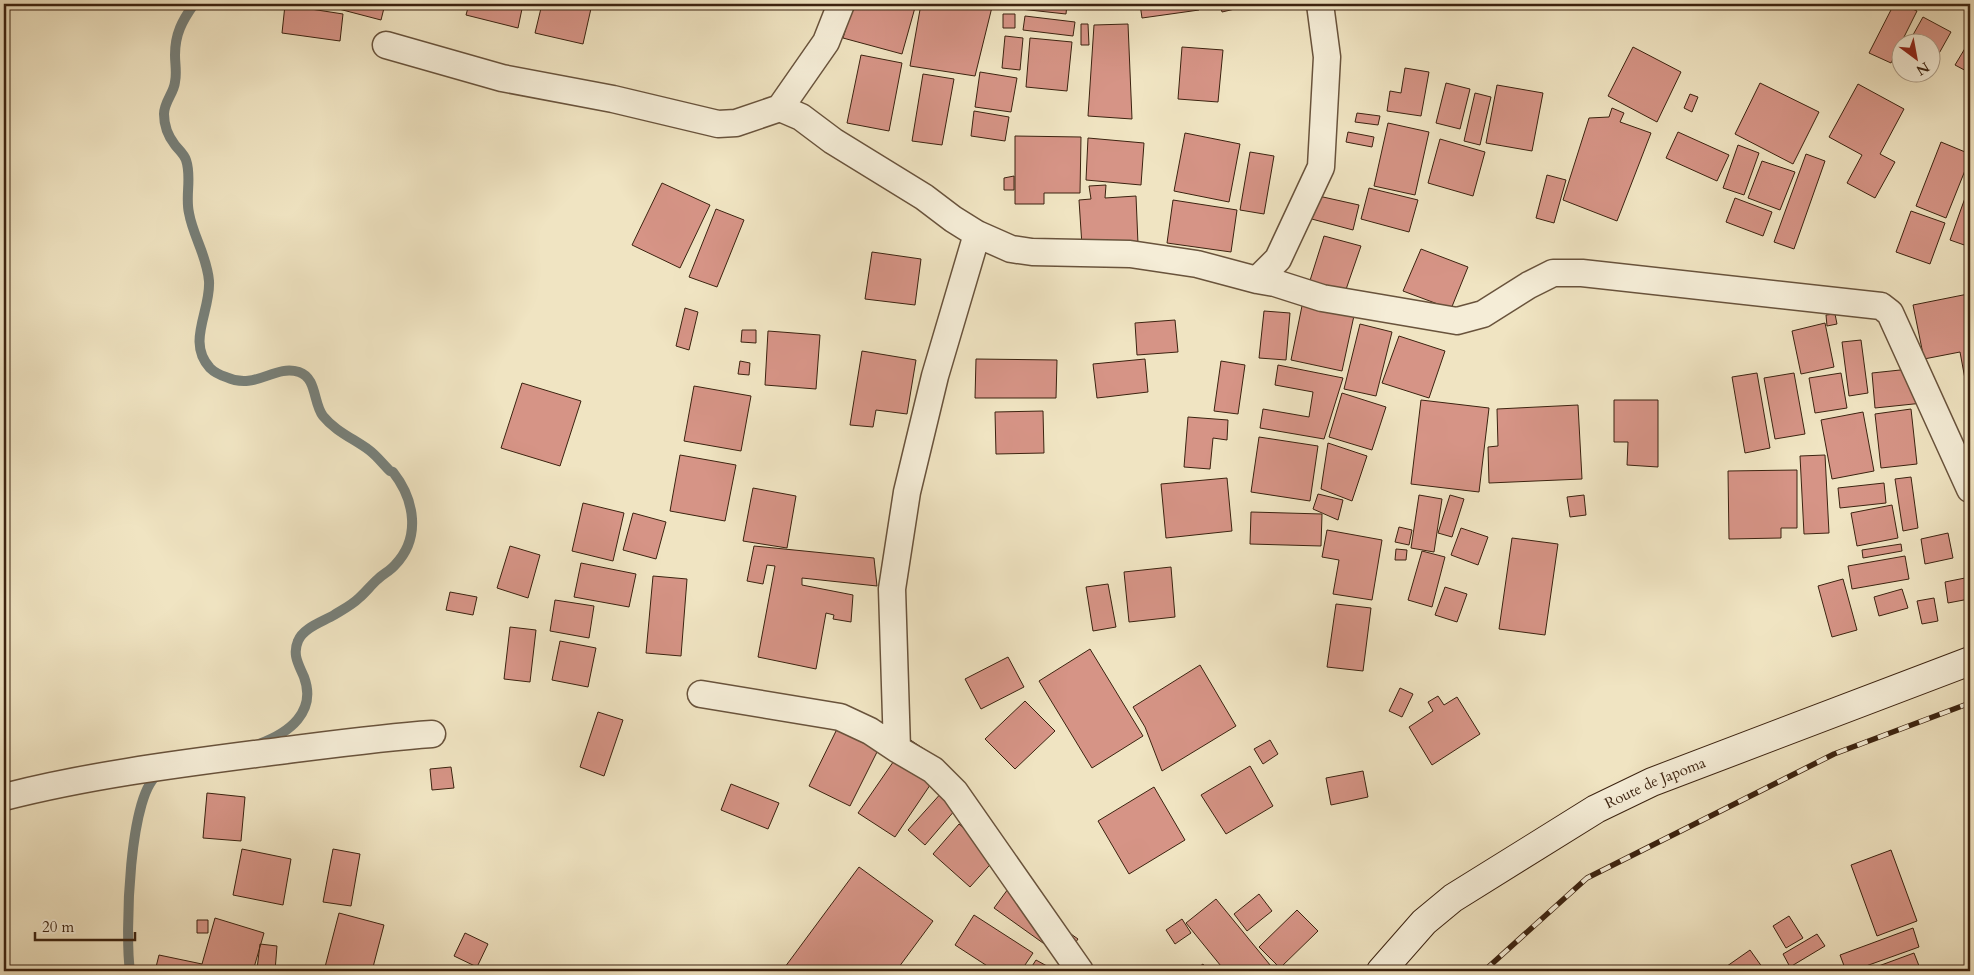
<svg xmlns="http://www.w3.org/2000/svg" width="1974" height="975" font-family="Cardo,serif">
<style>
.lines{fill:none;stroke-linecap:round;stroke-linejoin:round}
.stream{stroke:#777f78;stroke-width:10}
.building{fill:#d69486;stroke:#3c2310}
.street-casing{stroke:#69533c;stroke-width:29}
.secondary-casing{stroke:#3c2310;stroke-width:30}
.street{stroke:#f5edd7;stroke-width:26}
.secondary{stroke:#f5edd7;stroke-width:28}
.rail-casing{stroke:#3c2310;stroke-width:5.5}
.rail{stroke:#f5edd7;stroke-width:4;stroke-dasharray:11;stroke-linecap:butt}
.labels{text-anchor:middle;stroke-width:4;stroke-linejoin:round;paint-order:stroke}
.street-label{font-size:15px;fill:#3c2310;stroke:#f5edd7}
</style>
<rect width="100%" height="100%" fill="#f0e4c2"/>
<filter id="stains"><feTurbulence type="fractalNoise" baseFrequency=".004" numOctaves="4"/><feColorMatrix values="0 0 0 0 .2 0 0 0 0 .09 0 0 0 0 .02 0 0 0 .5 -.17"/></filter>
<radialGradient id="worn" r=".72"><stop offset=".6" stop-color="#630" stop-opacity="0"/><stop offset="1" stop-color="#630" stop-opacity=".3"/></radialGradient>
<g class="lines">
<path class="stream" d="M194,4C182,21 175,34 175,55C175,64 177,73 175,82C174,93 164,102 164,114C164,125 168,136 175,145C179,150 184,154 186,160C192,177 185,196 189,213C193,236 207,256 209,281C211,311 186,342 210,368C214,372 220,375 226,377C256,391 274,364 299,372C317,378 313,403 323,416C335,431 354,439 369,450C376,455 383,464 390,471L393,472C415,500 421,538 395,565C390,571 383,574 378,579C371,585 366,592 359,598C352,605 342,610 334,615C322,622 303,628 298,641C292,655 299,665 304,677C317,712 289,733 259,744
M130,971C125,939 128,785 161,773"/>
</g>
<path class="building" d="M336,4H385L381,20L335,8Z
M469,4H523L518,28L466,15Z
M542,4H592L583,44L535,33Z
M853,4H916L902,54L843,38Z
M921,4H978L992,7L975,76L910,66Z
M1012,4H1067L1066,14L1011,8Z
M1079,4H1110L1079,8Z
M1140,4H1198L1199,10L1142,18Z
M1220,4H1256L1222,12Z
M1894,4H1902L1917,11L1891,63L1869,53Z
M285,5L343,14L340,41L282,33Z
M1003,14H1015V28H1003Z
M1025,16L1075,22L1073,36L1023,30Z
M1923,17L1951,32L1937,57L1932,54V42H1909Z
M1081,24H1088L1089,45H1081Z
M1128,24L1132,119L1088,116L1094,25Z
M1005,36L1023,38L1020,70L1002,68Z
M1030,38L1072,42L1067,91L1026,87Z
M1970,40V73L1955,65Z
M1182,47L1223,50L1218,102L1178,99Z
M1633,47L1681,72L1657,122L1608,96Z
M861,55L902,63L889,131L847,123Z
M1405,68L1429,72L1421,116L1387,111L1390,91L1401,93Z
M980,72L1017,78L1011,112L975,107Z
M923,74L954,79L942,145L912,141Z
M1446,83L1470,89L1460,129L1436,123Z
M1760,83L1819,112L1793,164L1735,134Z
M1858,84L1904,109L1880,154L1895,162L1875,198L1847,183L1862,155L1829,137Z
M1497,85L1543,93L1532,151L1486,143Z
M1475,93L1491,97L1480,145L1464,141Z
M1690,94L1698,97L1692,112L1684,108Z
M1612,108L1624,113L1620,122L1651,133L1617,221L1563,200L1589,118L1609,117Z
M974,111L1009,117L1005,141L971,136Z
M1357,113L1380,116L1378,125L1355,122Z
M1388,123L1429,132L1415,195L1374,186Z
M1348,132L1374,137L1372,147L1346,142Z
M1678,132L1729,155L1717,181L1666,158Z
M1185,133L1240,144L1229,202L1174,191Z
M1015,136L1081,137L1080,193H1044V204H1015Z
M1088,138L1144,143L1141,185L1086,180Z
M1440,139L1485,152L1473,196L1428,183Z
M1941,142L1970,154V158L1946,218L1916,206Z
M1738,145L1759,153L1744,195L1723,188Z
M1250,152L1274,156L1264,214L1240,210Z
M1806,154L1825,161L1794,249L1774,242Z
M1762,161L1795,172L1780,210L1748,198Z
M1547,175L1566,180L1554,223L1536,218Z
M1014,176V190H1004V178Z
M662,183L710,205L680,268L632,245Z
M1970,184V247L1950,240Z
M1106,185L1105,198L1136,196L1138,244L1082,246L1079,200L1091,199L1089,186Z
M1369,188L1418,200L1409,232L1361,219Z
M1314,195L1359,205L1353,230L1308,218Z
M1735,198L1772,212L1763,236L1726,222Z
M1173,200L1237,210L1231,252L1167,243Z
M716,209L744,220L717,287L689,277Z
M1911,211L1945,223L1930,264L1896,252Z
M1324,236L1361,246L1342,301L1307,290Z
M1421,249L1468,267L1451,309L1403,291Z
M872,252L921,259L915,305L865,299Z
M1968,294L1970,304V378L1965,379L1960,352L1924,359L1913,305Z
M1303,301L1355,311L1342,371L1291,360Z
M685,308L698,312L689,350L676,346Z
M1264,311L1290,313L1286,360L1259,358Z
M1835,314L1837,324L1827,326L1826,315Z
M1175,320L1178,352L1137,355L1135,323Z
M1825,323L1834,367L1801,374L1792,331Z
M1360,324L1392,332L1376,396L1344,389Z
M742,330H756V343L741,342Z
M768,331L820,335L816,389L765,385Z
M1399,336L1445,351L1429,398L1382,383Z
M1861,340L1868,393L1849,396L1842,342Z
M862,351L916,360L907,414L876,410L873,427L850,425Z
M976,359L1057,360L1056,398H975Z
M1145,359L1148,392L1097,398L1093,364Z
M740,361L750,363L749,375L738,374Z
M1221,361L1245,365L1238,414L1214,411Z
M1278,365L1343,378L1324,439L1260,428L1263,409L1309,417L1313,392L1275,385Z
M1919,368L1923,403L1875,408L1872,373Z
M1757,373L1770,448L1745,453L1732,377Z
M1794,373L1805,434L1775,439L1764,378Z
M1841,373L1847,408L1815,413L1809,378Z
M522,383L581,401L560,466L501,448Z
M694,386L751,396L741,451L684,441Z
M1342,393L1386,407L1372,450L1329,437Z
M1421,400L1489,408L1479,492L1411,484Z
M1614,400H1658V467L1627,465L1628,442H1614Z
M1578,405L1582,479L1489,483L1488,447L1498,446L1497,409Z
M1911,409L1917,464L1881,468L1875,414Z
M1043,411L1044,453L996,454L995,412Z
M1863,412L1874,471L1832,479L1821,420Z
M1188,417L1228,420L1227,440L1213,438L1210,469L1184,467Z
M1259,437L1318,446L1310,501L1251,492Z
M1328,443L1367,456L1352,501L1321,489Z
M680,455L736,465L725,521L670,511Z
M1825,455L1829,533L1804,534L1800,456Z
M1797,470V528H1781V538L1729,539L1728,471Z
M1911,477L1918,528L1903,531L1895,479Z
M1227,478L1232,531L1166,538L1161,484Z
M1884,483L1886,503L1840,508L1838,488Z
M753,488L796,496L787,548L743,541Z
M1318,494L1343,500L1338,520L1313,509Z
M1419,495L1442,499L1434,552L1411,548Z
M1450,495L1464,499L1452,537L1438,533Z
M1584,495L1586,515L1570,517L1567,497Z
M583,503L624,513L613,561L572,551Z
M1892,505L1898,538L1857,546L1851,513Z
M1251,512L1322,514L1321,546L1250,544Z
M633,513L666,522L656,559L623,550Z
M1399,527L1412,530L1409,545L1395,542Z
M1461,528L1488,537L1478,565L1451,555Z
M1327,530L1382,540L1372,600L1333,594L1339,560L1322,557Z
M1948,533L1953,558L1925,564L1921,539Z
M1512,538L1558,544L1545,635L1499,629Z
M1901,544L1902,551L1863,558L1862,550Z
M510,546L540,555L528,598L497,588Z
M754,546L874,558L877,586L802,578V585L853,595L851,622L833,619L834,615L826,613L816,669L758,657L775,566L767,565L763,584L747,581Z
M1396,549L1407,550L1406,560H1395Z
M1422,551L1445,557L1432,607L1408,600Z
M1905,556L1909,579L1852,589L1848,566Z
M581,563L636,574L629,607L574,597Z
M1171,567L1175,617L1129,622L1124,572Z
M653,576L687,579L681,656L646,653Z
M1965,578L1969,599L1948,603L1945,582Z
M1843,579L1857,630L1832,637L1818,586Z
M1108,584L1116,627L1093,631L1086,587Z
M1445,587L1467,594L1457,622L1435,615Z
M1902,589L1908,608L1879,616L1874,597Z
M450,592L477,597L473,615L446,610Z
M1934,598L1938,621L1922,624L1917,601Z
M555,600L594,606L589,638L550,631Z
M1336,604L1371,608L1363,671L1327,667Z
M510,627L536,630L530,682L504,679Z
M560,641L596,648L588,687L552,680Z
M1090,649L1143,736L1092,768L1039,681Z
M1008,657L1024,687L981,709L965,679Z
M1200,665L1236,726L1162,771L1145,727L1133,707Z
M1400,688L1413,694L1402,717L1389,711Z
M1438,696L1444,705L1457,697L1480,734L1432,765L1409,727L1433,711L1428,702Z
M1025,701L1055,731L1015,769L985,739Z
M598,712L623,720L604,776L580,767Z
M837,729L878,750L850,806L809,786Z
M909,739L945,763L895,837L858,813Z
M1270,740L1278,754L1263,764L1254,749Z
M1250,766L1273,806L1226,834L1201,795Z
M451,767L454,788L432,790L430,769Z
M1363,771L1368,797L1331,805L1326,778Z
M952,781L968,795L925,845L908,830Z
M731,784L779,803L768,829L721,810Z
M1154,787L1185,840L1129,874L1098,821Z
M207,793L245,797L241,841L203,838Z
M959,824L997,857L970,887L933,854Z
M242,849L291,859L283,905L233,895Z
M333,849L360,854L351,906L323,902Z
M1891,850L1917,921L1877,936L1851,865Z
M859,867L933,921L896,971H782Z
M1008,889L1078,939L1064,958L994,908Z
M1259,894L1272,911L1247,931L1234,914Z
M1216,899L1275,971H1225L1186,923Z
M1297,910L1318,931L1280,968L1259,947Z
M339,913L384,925L372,971H341L325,967Z
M974,915L1033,953L1021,971H995L955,945Z
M1789,916L1803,938L1786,948L1773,926Z
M215,918L264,933L253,971H155L159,955L202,964Z
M1182,919L1191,933L1175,944L1166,930Z
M197,920H208V933H197Z
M1913,928L1919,947L1852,971H1846L1840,955Z
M465,933L488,944L477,967L454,956Z
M1817,934L1825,946L1790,967L1783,954Z
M260,944L277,946L275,971L257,969Z
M1750,950L1765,971H1720Z
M1914,953L1921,971H1865Z
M1036,960L1056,971H1029Z
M1203,964L1208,971H1193Z"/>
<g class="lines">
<g class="street-casing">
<path id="street" d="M386,45L502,78L613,99L718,124L736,123L780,108L826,42L841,4
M780,108L801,117L833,141L924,197L953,219L977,234L1011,249L1032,252L1130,254L1197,264L1257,280L1275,283L1322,298L1457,321L1483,314L1529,285L1553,273H1582L1881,306L1890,313L1970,489
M1257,280L1278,259L1321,167L1327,57L1320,4
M701,694L840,717L870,731L897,749L933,770L955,792L1080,971
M897,749L892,589L907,492L935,376L977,234
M4,797C86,776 170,765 255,754C314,747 373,738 432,734"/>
</g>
<g class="secondary-casing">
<g id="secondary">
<path id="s1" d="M1381,971L1424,922L1453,898L1596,809L1652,782L1970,661"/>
</g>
</g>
<use href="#street" class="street"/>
<use href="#secondary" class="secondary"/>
<g class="rail-casing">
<path id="rail" d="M1484,971L1587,878L1834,754L1970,703"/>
</g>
<use href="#rail" class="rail"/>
</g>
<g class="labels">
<g class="street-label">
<text dy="5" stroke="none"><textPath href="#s1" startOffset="336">Route de Japoma</textPath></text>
</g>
</g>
<rect width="1974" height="975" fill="none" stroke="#f0e4c2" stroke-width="20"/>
<rect x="5" y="5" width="1964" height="965" fill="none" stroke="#3c2310" stroke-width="2.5"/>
<rect x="10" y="10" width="1954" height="955" fill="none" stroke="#3c2310"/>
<g transform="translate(1916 58) rotate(148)"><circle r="24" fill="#f5edd7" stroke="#ab9c87"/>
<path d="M0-4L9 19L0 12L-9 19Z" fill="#8f2418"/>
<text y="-8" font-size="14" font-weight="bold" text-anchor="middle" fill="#3c2310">N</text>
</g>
<path d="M35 932v8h100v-8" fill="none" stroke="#3c2310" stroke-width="2.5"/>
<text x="42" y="932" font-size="15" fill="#3c2310" stroke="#f5edd7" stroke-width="4" paint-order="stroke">20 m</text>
<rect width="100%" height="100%" filter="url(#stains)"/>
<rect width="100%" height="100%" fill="url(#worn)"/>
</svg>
